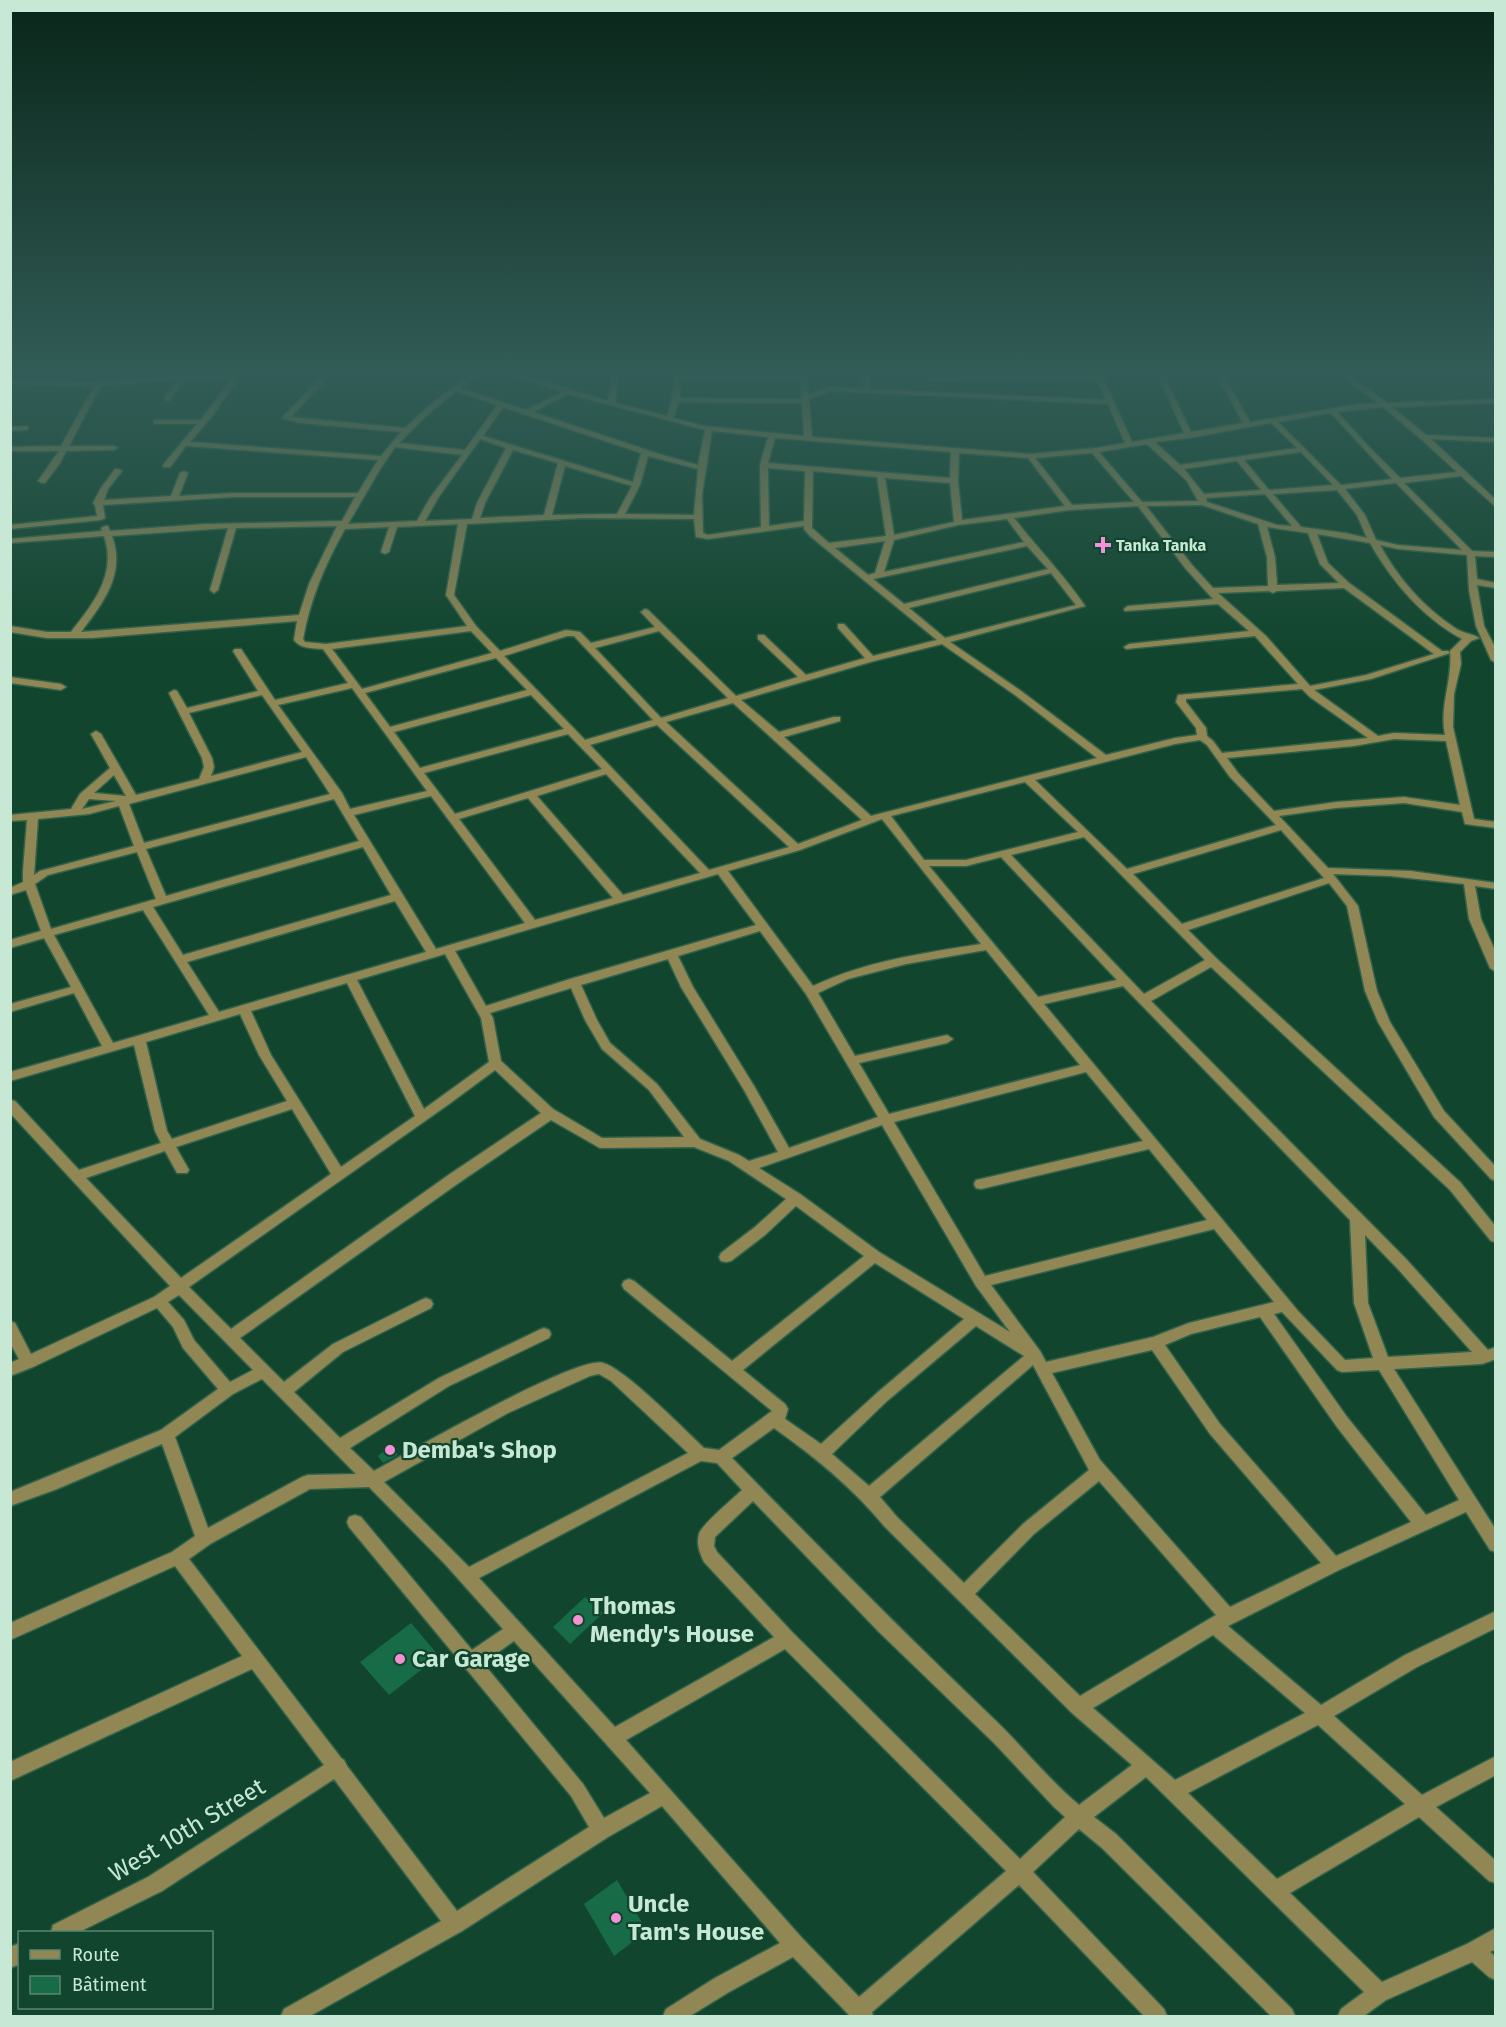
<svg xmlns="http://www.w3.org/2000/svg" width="1506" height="2027" font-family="'Fira Sans',sans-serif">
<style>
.building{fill:#176b46}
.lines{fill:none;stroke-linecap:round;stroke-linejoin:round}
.minor-casing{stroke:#32624b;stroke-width:3}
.minor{fill:#908754;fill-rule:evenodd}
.poi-dot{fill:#f391d6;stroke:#11452d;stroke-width:2}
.labels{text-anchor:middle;stroke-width:4.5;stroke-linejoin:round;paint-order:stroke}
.far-poi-label{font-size:16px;font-weight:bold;fill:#c7e8d4;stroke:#11452d;text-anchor:start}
.near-poi-label{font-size:24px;font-weight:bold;fill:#c7e8d4;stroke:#11452d;text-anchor:start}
.near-street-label{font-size:24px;fill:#c7e8d4;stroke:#11452d}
</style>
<rect width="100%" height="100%" fill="#11452d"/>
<path class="building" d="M391,1445L398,1455L383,1463L378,1456Z
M585,1597L603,1613L570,1644L553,1627Z
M411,1623L439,1656L389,1695L360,1662Z
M617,1880L647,1931L614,1956L584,1904Z"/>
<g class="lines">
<g class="minor-casing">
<path id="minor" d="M236,371L242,372L214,414L190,442L381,456L401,432L299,423L282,418L327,371H334L291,417L405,428L430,405L474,371H481L460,388L526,410L562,392L501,371H511L608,401L613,371H619L615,403L667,416L672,400L675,371H681V374L800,375V371H806L808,395L829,387L864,389L862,371H868L871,389L1106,400L1097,380L931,381L928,379L931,377L1095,376L1094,371H1100L1132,442L1184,433L1156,371H1162L1191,432L1243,423L1215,371H1221L1250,422L1359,404L1378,403L1336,371H1343L1387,403L1496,399V403L1392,407L1426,435L1496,438V442L1431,439L1496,500V507L1461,476L1404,483L1472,551L1496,552V557L1475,556L1477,579L1496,583V588L1477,585L1484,626L1496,649V663L1491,660L1476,626L1469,590L1467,555L1398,549L1380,545C1398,578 1423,607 1455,628C1464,634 1474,634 1479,638L1471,641L1460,652L1461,664L1454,694L1453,727L1474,819L1496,822V828L1465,824L1462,812L1404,803L1336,808L1279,816L1328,868L1411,871L1496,883V889L1475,886L1481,919L1496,953V972L1490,968L1469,919L1464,884L1390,876L1333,874L1358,906L1377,991L1390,1022L1444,1111L1496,1167V1181L1491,1179L1434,1117L1378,1022L1365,991L1347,906L1329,883L1188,930L1216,958L1460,1182L1496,1227V1242L1491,1241L1450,1190L1211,967L1151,1001L1407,1260L1488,1350L1496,1347V1359L1482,1364L1394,1369L1496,1530V1552L1490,1550L1466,1512L1339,1570L1228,1626L1321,1705L1405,1655L1496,1611V1628L1417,1667L1334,1716L1422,1795L1496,1756V1775L1436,1807L1496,1861V1883L1489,1881L1419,1817L1290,1893L1382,1982L1467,1944L1496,1928V1949L1490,1952L1496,1957V1980L1489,1977L1472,1962L1386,2000L1364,2016H1338L1341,2009L1364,1992L1146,1777L1094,1817L1116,1834L1292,2009L1295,2016H1271L1102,1848L1079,1829L1033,1872L1164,2009L1167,2016H1144L1019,1885L872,2012L873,2016H850L793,1957L729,1992L690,2016H663L666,2009L715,1978L780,1943L662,1806L608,1837L462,1931L310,2016H281L284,2009L441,1921L334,1779L162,1891L79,1932H51L53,1925L148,1877L324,1765L252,1669L10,1781V1762L242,1656L175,1566L10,1640V1623L172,1552L195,1536L162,1444L57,1489L10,1506V1492L161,1430L218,1389L183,1348L173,1327L157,1308L33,1367L10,1376V1363L19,1359L10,1343V1321L15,1323L31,1354L154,1297L170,1286L10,1113V1100L15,1101L79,1170L161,1143L155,1131L134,1045L10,1081V1072L102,1046L74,993L10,1012V1004L71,987L44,938L10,948V940L41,931L26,890L10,895V888L23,882V871L27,820L10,821V815L71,809L80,794L110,768L91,734L96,731L101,734L136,795L199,779L204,767L202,758L169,693L174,690L177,691L187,708L258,691L233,651L235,649H241L275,700L348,683L323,649C312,648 301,649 294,640L297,621L92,638H47L10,632V626L47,632H71C94,603 117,574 104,536L10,543V539L102,531L101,528L105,526H108L110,531L205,524L342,521L355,497H233L103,505L105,518L101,520L10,529V525L97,516L95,505L93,503L101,488L115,469H118L122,471L108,489L104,500L171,496L180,473L184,471L188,473L179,496L233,493H358L378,460L186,446L170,467H164L163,465L197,424H154V420H201L231,379H184L170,400L168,401L164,399L177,380L101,385L69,446H114L118,448L114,450L66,451L60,463L45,483H42L38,481L59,451H10V447L61,446L94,386L10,384V380L89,382L182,375H233ZM681,378L800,379L802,399L680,398ZM456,391L497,405L465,450L399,443L426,416ZM830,391L1108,404L1125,443L1096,448L1030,454L812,437L809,399ZM568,394L705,430L698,465L662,455L533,412ZM679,402L802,403L804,436L704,426L673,418ZM503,407L641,453L633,482L483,436ZM1383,407L1421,439L1457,472L1400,478L1370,448L1337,412ZM1331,413L1392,479L1341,485L1278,422ZM1271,423L1297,448L1180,465L1155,442L1189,438ZM712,431L768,437L760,465L761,527L708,535L703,533L702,495ZM775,438L951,452L950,478L768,463ZM480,439L506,448L477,503L472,519L425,521L438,498ZM1147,444L1187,481L1198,501L1142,502L1099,452ZM395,447L462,455L430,498L417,521L348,524L379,471ZM513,450L558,463L544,515L480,518L485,503ZM1301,452L1333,485L1269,490L1244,460ZM959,453L1028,458L1065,506L962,520L958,481ZM1092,453L1134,502L1072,505L1035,458ZM648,456L698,469L694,515L625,514L640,485ZM1237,461L1261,490L1204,494L1184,469ZM565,466L632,486L617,514L552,515ZM768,468L805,471L804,521L769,526ZM813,471L877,477L886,536L829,543L812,528ZM885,478L950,483L954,522L894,535ZM1396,483L1462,550L1398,545L1376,540L1365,515L1345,489ZM1337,490L1357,515L1367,538L1345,533L1301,527L1273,494ZM1265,494L1292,526L1277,525L1207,502L1206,498ZM1202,505L1258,524L1267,557L1268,586L1213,588L1192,565L1146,506ZM1138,506L1186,569L1213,599L1128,606L1124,609L1125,611L1218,604L1249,631L1129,644L1124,647L1126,649L1255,636L1298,684L1178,695L1176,702L1196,728L1197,735L1175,738L1106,755L1021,691L950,642L1085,606C1064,575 1037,548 1014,518L1070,510ZM583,518L694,519L696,537L708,539L804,526V529L810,536L937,640L873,656L844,624H838V628L865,658L806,675L764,635H758V639L798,677L736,696L648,610L645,609L641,612L655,627L591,643L580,632L566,630L500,651L476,626L454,595L467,524ZM1007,519L1024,542L884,572L894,540L958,525ZM458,524L446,595L467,626L326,644L305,642L303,639C310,600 325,564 345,529L389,527L381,552L385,554L389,552L397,527ZM337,526L309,584L299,615L81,632C103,603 126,574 112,536L228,528L210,590L214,593L218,590L236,528ZM1267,527L1308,533L1320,564L1339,583L1277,585L1275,557ZM1317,534L1370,543C1393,583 1422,617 1462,639L1450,651C1453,679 1439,706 1445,735L1394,733L1378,736L1314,690L1371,679L1450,653L1448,651H1442L1349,583L1328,563ZM885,541L875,573L868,575L835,548ZM1027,546L1048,569L904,604L873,579ZM1051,573L1076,605L945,638L909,608ZM1344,588L1434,654L1366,675L1310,686L1266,636L1218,593L1269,591L1273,593L1277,591ZM471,631L492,653L362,689L332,649ZM659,631L728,698L661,718L595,648ZM567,636H574L653,720L585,740L504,656ZM942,644L1015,695L1097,758L871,816L784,737L840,721V717H834L779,732L741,700L874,661ZM496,658L527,690L390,727L365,693ZM352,688L427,791L350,809L342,793L278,705ZM1302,689L1310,697L1368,738L1222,753L1213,741L1207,736L1206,728L1186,702V699ZM262,695L302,752L211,776L214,767L212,758L189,713ZM531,695L564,729L420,768L394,732ZM733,703L862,820L798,844L666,722ZM657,725L789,847L709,870L590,745ZM568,734L602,769L455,814L424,773ZM1394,739L1446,741L1460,805L1404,797L1336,802L1274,811L1238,773L1227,758L1354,746ZM1200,740L1207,745L1230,777L1276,825L1127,869L1035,780L1175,744ZM306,757L330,794L144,843L129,804ZM606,774L700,873L623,895L537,796ZM114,775L126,796L94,793ZM1025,782L1078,832L966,860H924L891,816ZM431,796L525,923L436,949L354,815ZM528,798L613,898L535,920L459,819ZM89,799L116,801L82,809ZM334,799L359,841L166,896L146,849ZM119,806L134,846L40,871L34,875L38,819L89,814ZM882,819L981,944C924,953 866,961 813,986L728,871L800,850ZM1281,830L1324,878L1182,924L1133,874ZM1084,837L1205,960L1144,994L1011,855ZM363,847L391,895L183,955L153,907ZM137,852L156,899L51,929L35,884L48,875ZM1001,857L1117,980L1038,997L929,866H966ZM718,874L756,925L570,979L486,1006L455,951ZM395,901L426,952L219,1012L187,962ZM143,910L209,1015L113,1043L54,935ZM760,931L806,994L878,1117L789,1148L754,1086L693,987L678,956ZM986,950L1080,1065L889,1114L859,1063L947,1043L953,1039L947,1035L855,1056L818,993L848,979L906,964ZM445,954L481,1018L489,1062L424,1109L357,980ZM668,959L681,987L744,1090L778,1152L749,1161L739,1155L700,1139L657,1084L610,1043L597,1020L581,985ZM347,983L415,1116L341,1167L271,1055L251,1011ZM1123,986L1350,1220L1354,1303L1373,1358L1345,1360L1298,1311L1044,1004ZM571,988L585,1020L602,1049L649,1090L684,1137L602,1138L553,1109L501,1061L493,1018L490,1013ZM240,1014L259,1055L287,1101L172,1139L167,1131L146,1042ZM495,1070L541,1113L450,1174L231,1329L189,1287L449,1104ZM1086,1072L1143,1141L981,1179L976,1180L974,1184L976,1188L981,1189L1149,1149L1207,1220L985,1276L894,1122ZM292,1109L331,1174L181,1278L86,1178L165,1151L177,1173H187L189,1170L176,1147ZM551,1120L600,1148L694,1147L729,1161L786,1199L755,1227L721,1253L719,1257L721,1261L726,1262L731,1261L765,1235L796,1206L864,1256L732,1361L634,1281L629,1279L624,1281L622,1285L624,1289L772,1411L719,1450L704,1448C685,1430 624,1368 603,1363C577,1355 407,1453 374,1471L350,1448L449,1386L549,1338L551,1334L549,1330L544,1328L539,1330L439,1378L340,1438L294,1392L343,1352L431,1308L433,1304L431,1300L426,1298L421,1300L333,1344L284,1382L240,1338L460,1182ZM882,1125L976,1286L1010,1332L879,1252L800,1194L759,1168ZM1214,1229L1274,1302L1189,1323L1153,1337L1046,1362L1040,1351L991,1285ZM1365,1235L1397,1268L1472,1352L1388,1357L1368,1303ZM875,1263L964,1319L877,1393L821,1444L785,1419L788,1409L785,1404L743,1370ZM179,1295L253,1370L230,1382L194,1340L184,1320L168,1302ZM1282,1312L1337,1370L1342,1372L1379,1370L1459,1500L1426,1515L1347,1417L1274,1314ZM1260,1317L1337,1427L1411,1522L1336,1556L1220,1424L1165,1345L1191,1334ZM976,1326L1024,1356L869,1486L832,1454L887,1401ZM1152,1350L1210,1434L1321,1563L1230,1607L1100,1460L1052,1373ZM1033,1365L1089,1470L1023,1524L964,1583L897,1517L880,1497ZM599,1374L611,1381L688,1453L469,1567L384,1482L508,1413L590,1376ZM262,1379L356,1474L308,1475L302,1477L208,1528L175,1437L233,1394ZM774,1428C815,1457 853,1488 885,1527L1072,1713L1132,1765L1079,1805C1049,1780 1024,1748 996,1721C906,1635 819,1547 732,1458ZM701,1461L717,1463L742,1490C734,1498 701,1525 699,1534C696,1545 700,1553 704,1562L774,1637L615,1727L479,1578ZM1099,1481L1216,1615L1080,1696L975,1594L1034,1534ZM369,1487L444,1563L503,1629L472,1650L361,1517L355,1515L349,1517L347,1522L349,1527L571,1796L589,1827L457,1911L347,1766L344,1760L341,1758L189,1559L210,1544L310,1489ZM753,1501L879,1632L994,1743L1054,1807L1065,1817L1020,1859L793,1633L717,1552L714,1546L715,1537ZM1213,1635L1305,1713L1175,1780L1093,1708ZM514,1641L650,1793L604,1818L583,1784L483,1663ZM785,1649L1006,1871L859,1997L802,1938L626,1740ZM1318,1725L1405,1804L1277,1879L1188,1793Z
M28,426V430L10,431V427Z
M10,677L61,684L66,687L61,690L10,683Z
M20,1943V1964L10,1968V1947Z"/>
</g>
<use href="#minor" class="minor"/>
</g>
<linearGradient id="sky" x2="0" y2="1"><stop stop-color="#092619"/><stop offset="0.57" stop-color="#325c57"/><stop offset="1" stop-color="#325c57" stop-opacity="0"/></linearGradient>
<rect width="1506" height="655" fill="url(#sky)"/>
<g class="poi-dot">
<path d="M1100 536h6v6h6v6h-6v6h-6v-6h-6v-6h6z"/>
<circle cx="390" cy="1450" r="6"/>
<circle cx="578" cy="1620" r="6"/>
<circle cx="400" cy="1659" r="6"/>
<circle cx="616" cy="1918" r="6"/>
</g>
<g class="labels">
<g class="far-poi-label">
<text x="1116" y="551">Tanka Tanka</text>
</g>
<g class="near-poi-label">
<text x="402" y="1458">Demba's Shop</text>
<text x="590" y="1614">Thomas<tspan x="590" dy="28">Mendy's House</tspan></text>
<text x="412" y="1667">Car Garage</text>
<text x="628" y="1912">Uncle<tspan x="628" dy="28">Tam's House</tspan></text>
</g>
<g class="near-street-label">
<text transform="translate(187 1830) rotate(-31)" y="8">West 10th Street</text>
</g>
</g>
<rect width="1506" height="2027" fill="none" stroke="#c7e8d4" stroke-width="24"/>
<rect x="18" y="1931" width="195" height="78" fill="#11452d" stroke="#5a8670" stroke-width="1.5"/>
<rect x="30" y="1950" width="30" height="9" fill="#908754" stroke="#5a8670" stroke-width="1.5"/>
<text x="72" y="1961" font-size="18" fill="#c7e8d4">Route</text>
<rect x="30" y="1976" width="30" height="18" fill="#176b46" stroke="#5a8670" stroke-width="1.5"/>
<text x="72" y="1991" font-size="18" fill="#c7e8d4">Bâtiment</text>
</svg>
